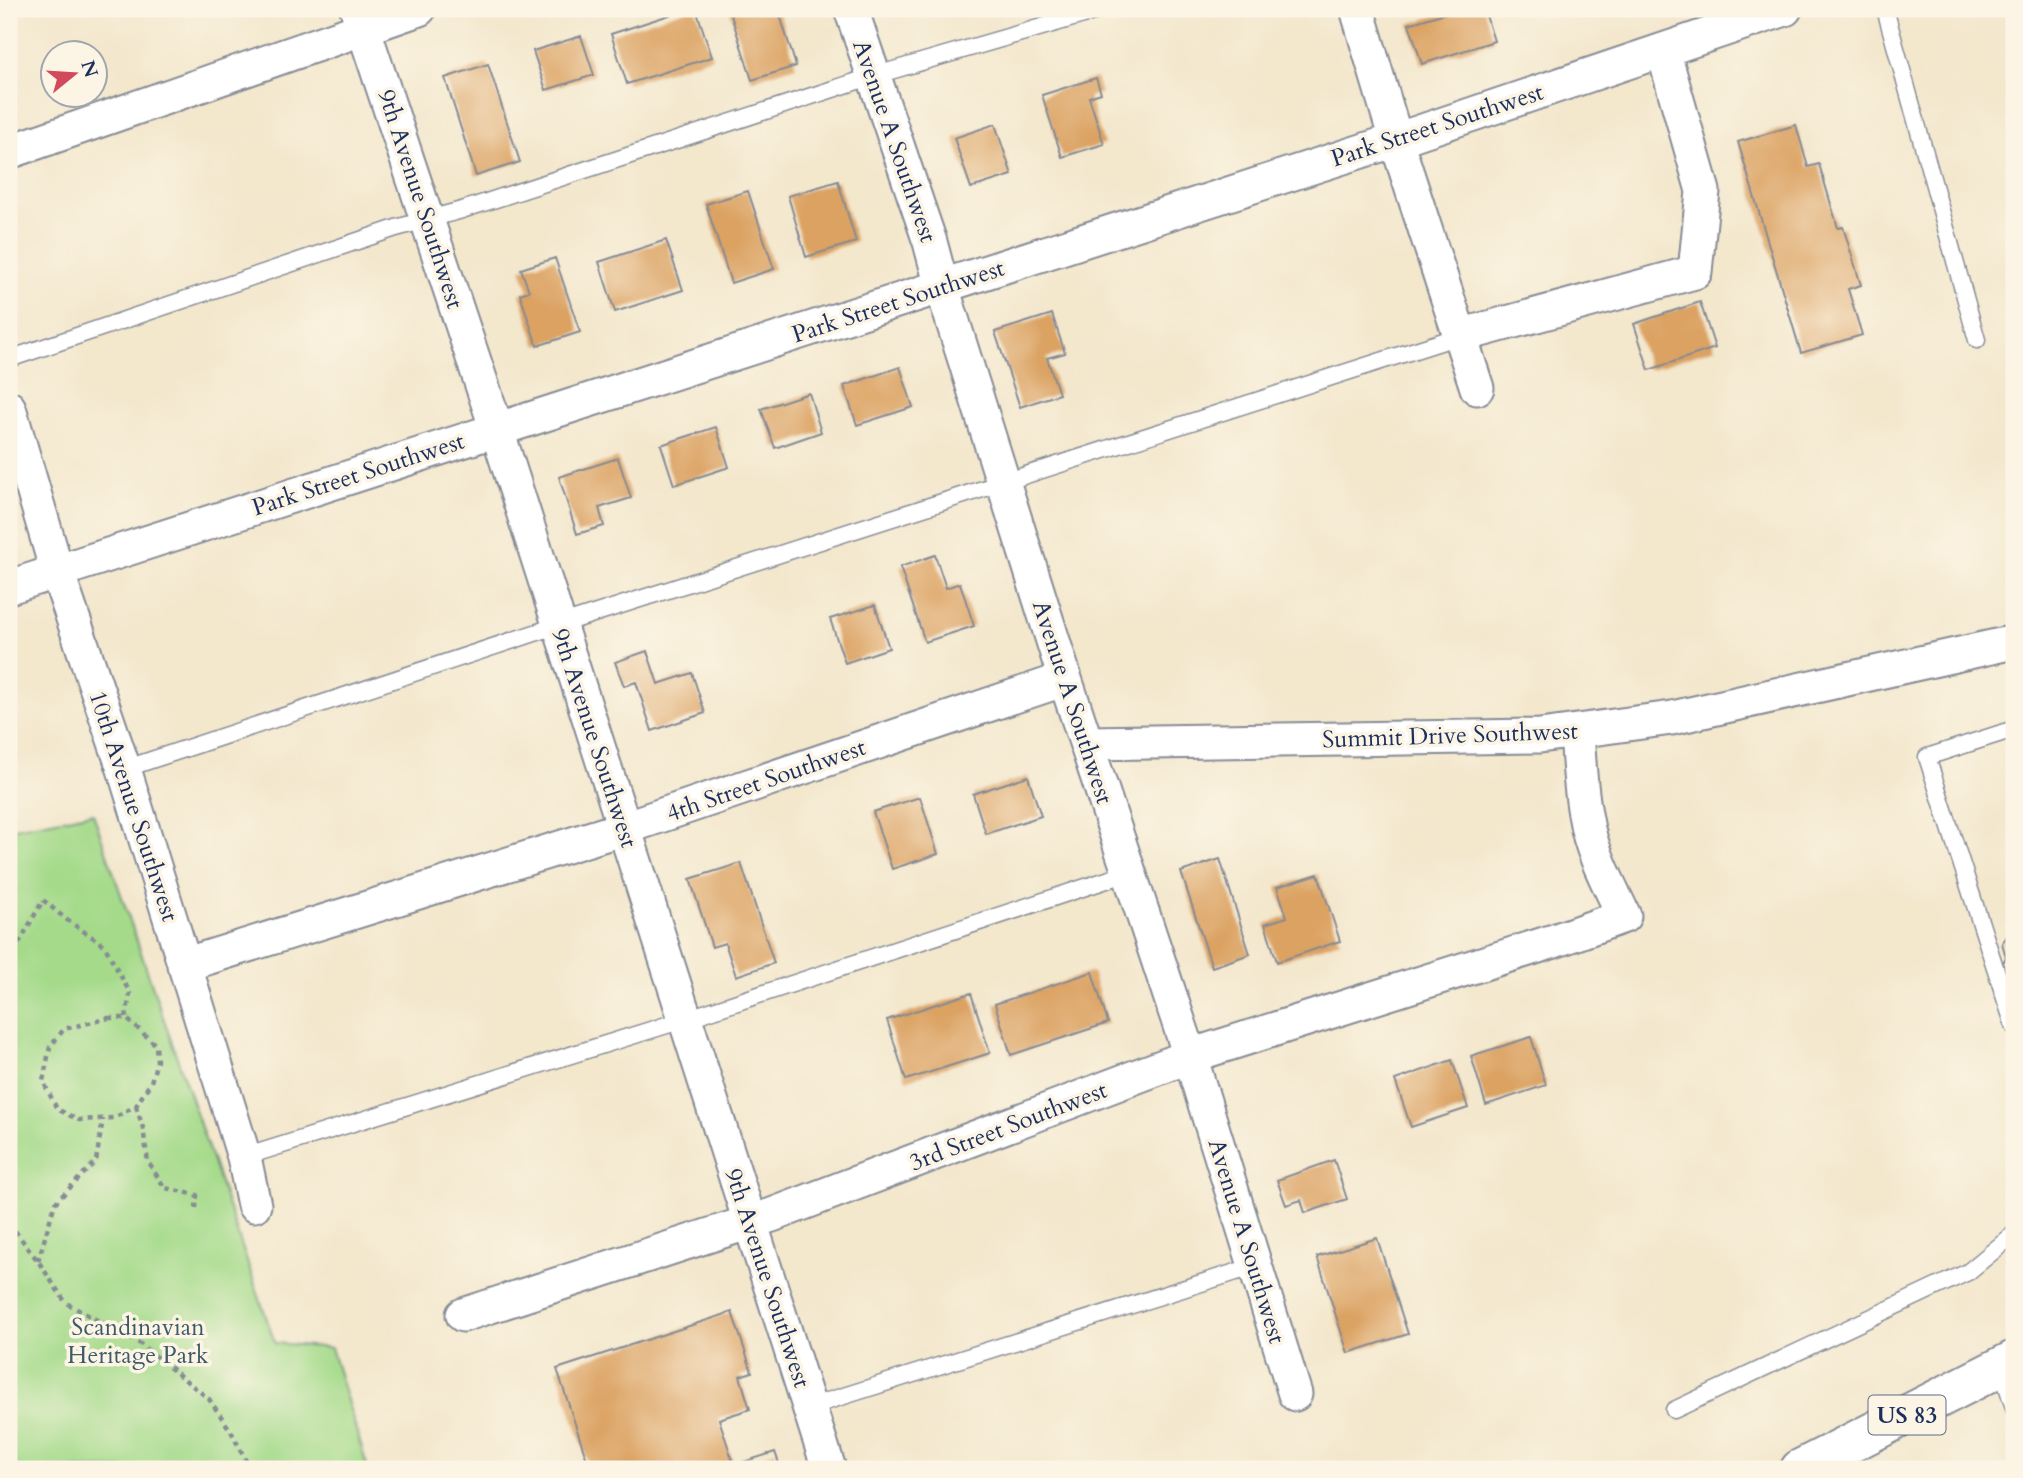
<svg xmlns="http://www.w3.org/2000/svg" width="2023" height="1478" font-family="Cardo,serif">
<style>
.green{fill:#a4da8a;stroke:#608474;stroke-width:2}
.building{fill:#dba262}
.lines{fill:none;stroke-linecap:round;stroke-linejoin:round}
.service-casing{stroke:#878b95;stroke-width:19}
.minor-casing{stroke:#878b95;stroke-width:37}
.primary-casing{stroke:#878b95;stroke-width:42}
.path{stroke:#878b95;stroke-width:4.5;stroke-dasharray:5 5;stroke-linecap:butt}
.service{stroke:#fff;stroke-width:16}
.minor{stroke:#fff;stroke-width:33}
.primary{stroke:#fff;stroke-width:38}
.labels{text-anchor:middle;stroke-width:7;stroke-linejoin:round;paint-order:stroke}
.shield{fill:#fcf5e5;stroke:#5e6a86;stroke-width:2}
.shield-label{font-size:23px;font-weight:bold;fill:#1b2f5e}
.street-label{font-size:24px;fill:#1b2f5e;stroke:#fcf5e5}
.park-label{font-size:24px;fill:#3d5a69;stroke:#fcf5e5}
</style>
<rect width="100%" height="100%" fill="#fcf5e5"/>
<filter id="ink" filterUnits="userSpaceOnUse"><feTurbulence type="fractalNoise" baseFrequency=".0143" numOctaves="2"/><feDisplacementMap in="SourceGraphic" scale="14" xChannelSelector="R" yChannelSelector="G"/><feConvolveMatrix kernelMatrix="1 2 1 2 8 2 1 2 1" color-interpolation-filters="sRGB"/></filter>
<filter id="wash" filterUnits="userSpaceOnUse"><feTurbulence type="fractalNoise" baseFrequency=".00686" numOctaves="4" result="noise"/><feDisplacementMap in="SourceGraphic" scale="28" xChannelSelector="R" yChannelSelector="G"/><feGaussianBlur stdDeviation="1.57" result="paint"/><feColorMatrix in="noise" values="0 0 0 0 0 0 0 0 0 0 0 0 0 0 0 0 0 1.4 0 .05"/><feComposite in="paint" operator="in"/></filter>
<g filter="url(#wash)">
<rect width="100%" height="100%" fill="#f3e7cc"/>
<path class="green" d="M93,813L275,1343L331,1348L368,1469H9V829Z"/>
<g id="blocks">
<path class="building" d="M688,9H696L712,57L627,84L611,34Z
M729,9H778L796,66L752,80Z
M1458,9H1484L1494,41L1422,64L1409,24Z
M581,36L594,75L546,90L533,51Z
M488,64L520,162L476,176L445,78Z
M1096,78L1101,93L1089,97L1104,144L1062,157L1042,95Z
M995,124L1012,175L971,188L954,138Z
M1796,125L1808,167L1819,164L1838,228L1843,227L1861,285L1848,289L1862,335L1801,353L1738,142Z
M838,181L856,242L806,257L788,196Z
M748,191L774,269L731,283L706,204Z
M666,240L683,290L615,312L599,262Z
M555,258L580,332L537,346L520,294L529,291L521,269Z
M1700,302L1715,348L1649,370L1634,324Z
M1052,314L1065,353L1047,358L1059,394L1020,407L995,332Z
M900,367L913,407L857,425L844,386Z
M809,393L821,432L775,448L761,409Z
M716,427L729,467L674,485L661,445Z
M618,458L631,498L599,508L604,526L577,534L559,477Z
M935,555L946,588L960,583L974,626L925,642L900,567Z
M875,605L889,648L845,663L830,619Z
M647,651L658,684L692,673L705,713L652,731L636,682L624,686L615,662Z
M1028,776L1041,816L986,834L973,794Z
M920,797L938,854L892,869L873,812Z
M1220,859L1250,954L1212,967L1181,872Z
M741,863L774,963L736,976L725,943L712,947L690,879Z
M1318,874L1340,941L1277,962L1265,924L1287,917L1277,887Z
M2014,928V1003L2000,969L2006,957L2002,943Z
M1092,972L1108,1023L1011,1055L995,1004Z
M971,993L990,1053L906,1080L887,1020Z
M1531,1037L1546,1085L1486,1105L1471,1056Z
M1452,1060L1468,1108L1411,1127L1395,1080Z
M1334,1160L1347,1199L1305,1213L1301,1200L1286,1205L1277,1180Z
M1377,1238L1408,1334L1348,1353L1317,1257Z
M732,1312L752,1372L740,1376L750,1409L719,1419L734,1465L775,1452L781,1469H590L557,1369Z"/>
</g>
</g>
<g filter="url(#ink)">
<use href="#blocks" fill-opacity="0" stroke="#878b95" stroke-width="2"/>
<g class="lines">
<g class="service-casing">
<path id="service" d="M1885,9L1977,340
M9,359L396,228L462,210L873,76L1104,9
M2014,729L1927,757L2014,1026
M124,769L559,625L1459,336
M244,1157L686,1019L1128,873
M2001,1367L2014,1408
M809,1407L1255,1266
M1674,1410L1968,1272L2014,1234"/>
</g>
<g class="minor-casing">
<path id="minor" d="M357,9L497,430L829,1469
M851,9L930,242L942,287L1065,679L1190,1056L1295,1394
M1357,9L1396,140L1477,388
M9,152L419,9
M1459,336L1695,272L1703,191L1663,50
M9,408L57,571L124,769L244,1157L254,1205
M9,587L1396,140L1785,9
M1087,743L1540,736L1672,718L2014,642
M184,965L624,828L1065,679
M463,1315L772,1215L1190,1056L1554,941L1624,916C1610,886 1591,852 1586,819C1580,790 1579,761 1577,732"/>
</g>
<g class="primary-casing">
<path id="primary" d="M1800,1469L2014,1360"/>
</g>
<path class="path" d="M9,961L43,900L67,920L104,945L130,993L126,1018
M109,1018H126L156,1045L157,1061L151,1082L136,1106L114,1118L79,1120L57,1109L43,1081L50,1047L64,1029Z
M136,1106L143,1128L148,1162L165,1188L197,1195L196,1208
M9,1223L38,1261L66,1303L139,1343L209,1399L231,1431L249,1467L247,1469
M38,1261L55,1203L96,1161L103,1119"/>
<use href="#service" class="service"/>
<use href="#minor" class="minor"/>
<use href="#primary" class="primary"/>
</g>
</g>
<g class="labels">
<rect class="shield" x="1868.5" y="1395.5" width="77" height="39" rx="5"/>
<g class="shield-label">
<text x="1907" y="1423">US 83</text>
</g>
<g class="street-label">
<text transform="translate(1437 125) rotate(-18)" y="8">Park Street Southwest</text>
<text transform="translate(895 141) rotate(71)" y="8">Avenue A Southwest</text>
<text transform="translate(421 199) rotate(72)" y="8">9th Avenue Southwest</text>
<text transform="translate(898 301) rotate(-18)" y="8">Park Street Southwest</text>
<text transform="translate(358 474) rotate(-18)" y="8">Park Street Southwest</text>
<text transform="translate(1073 702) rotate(72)" y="8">Avenue A Southwest</text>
<text transform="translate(1450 735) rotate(-2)" y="8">Summit Drive Southwest</text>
<text transform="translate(595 738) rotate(72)" y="8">9th Avenue Southwest</text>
<text transform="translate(766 780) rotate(-19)" y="8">4th Street Southwest</text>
<text transform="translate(134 806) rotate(72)" y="8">10th Avenue Southwest</text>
<text transform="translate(1008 1126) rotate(-21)" y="8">3rd Street Southwest</text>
<text transform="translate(1247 1241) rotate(73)" y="8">Avenue A Southwest</text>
<text transform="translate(768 1278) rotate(72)" y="8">9th Avenue Southwest</text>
</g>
<g class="park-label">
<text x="138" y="1335">Scandinavian<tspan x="138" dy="28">Heritage Park</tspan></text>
</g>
</g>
<rect width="2023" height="1478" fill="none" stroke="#fcf5e5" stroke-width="35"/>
<g transform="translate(74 74) rotate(72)"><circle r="33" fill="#fcf5e5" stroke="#a2a6af" stroke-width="2"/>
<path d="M0-5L12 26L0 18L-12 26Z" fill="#d1495b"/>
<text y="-10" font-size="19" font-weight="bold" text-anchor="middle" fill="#1b2f5e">N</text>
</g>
</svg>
